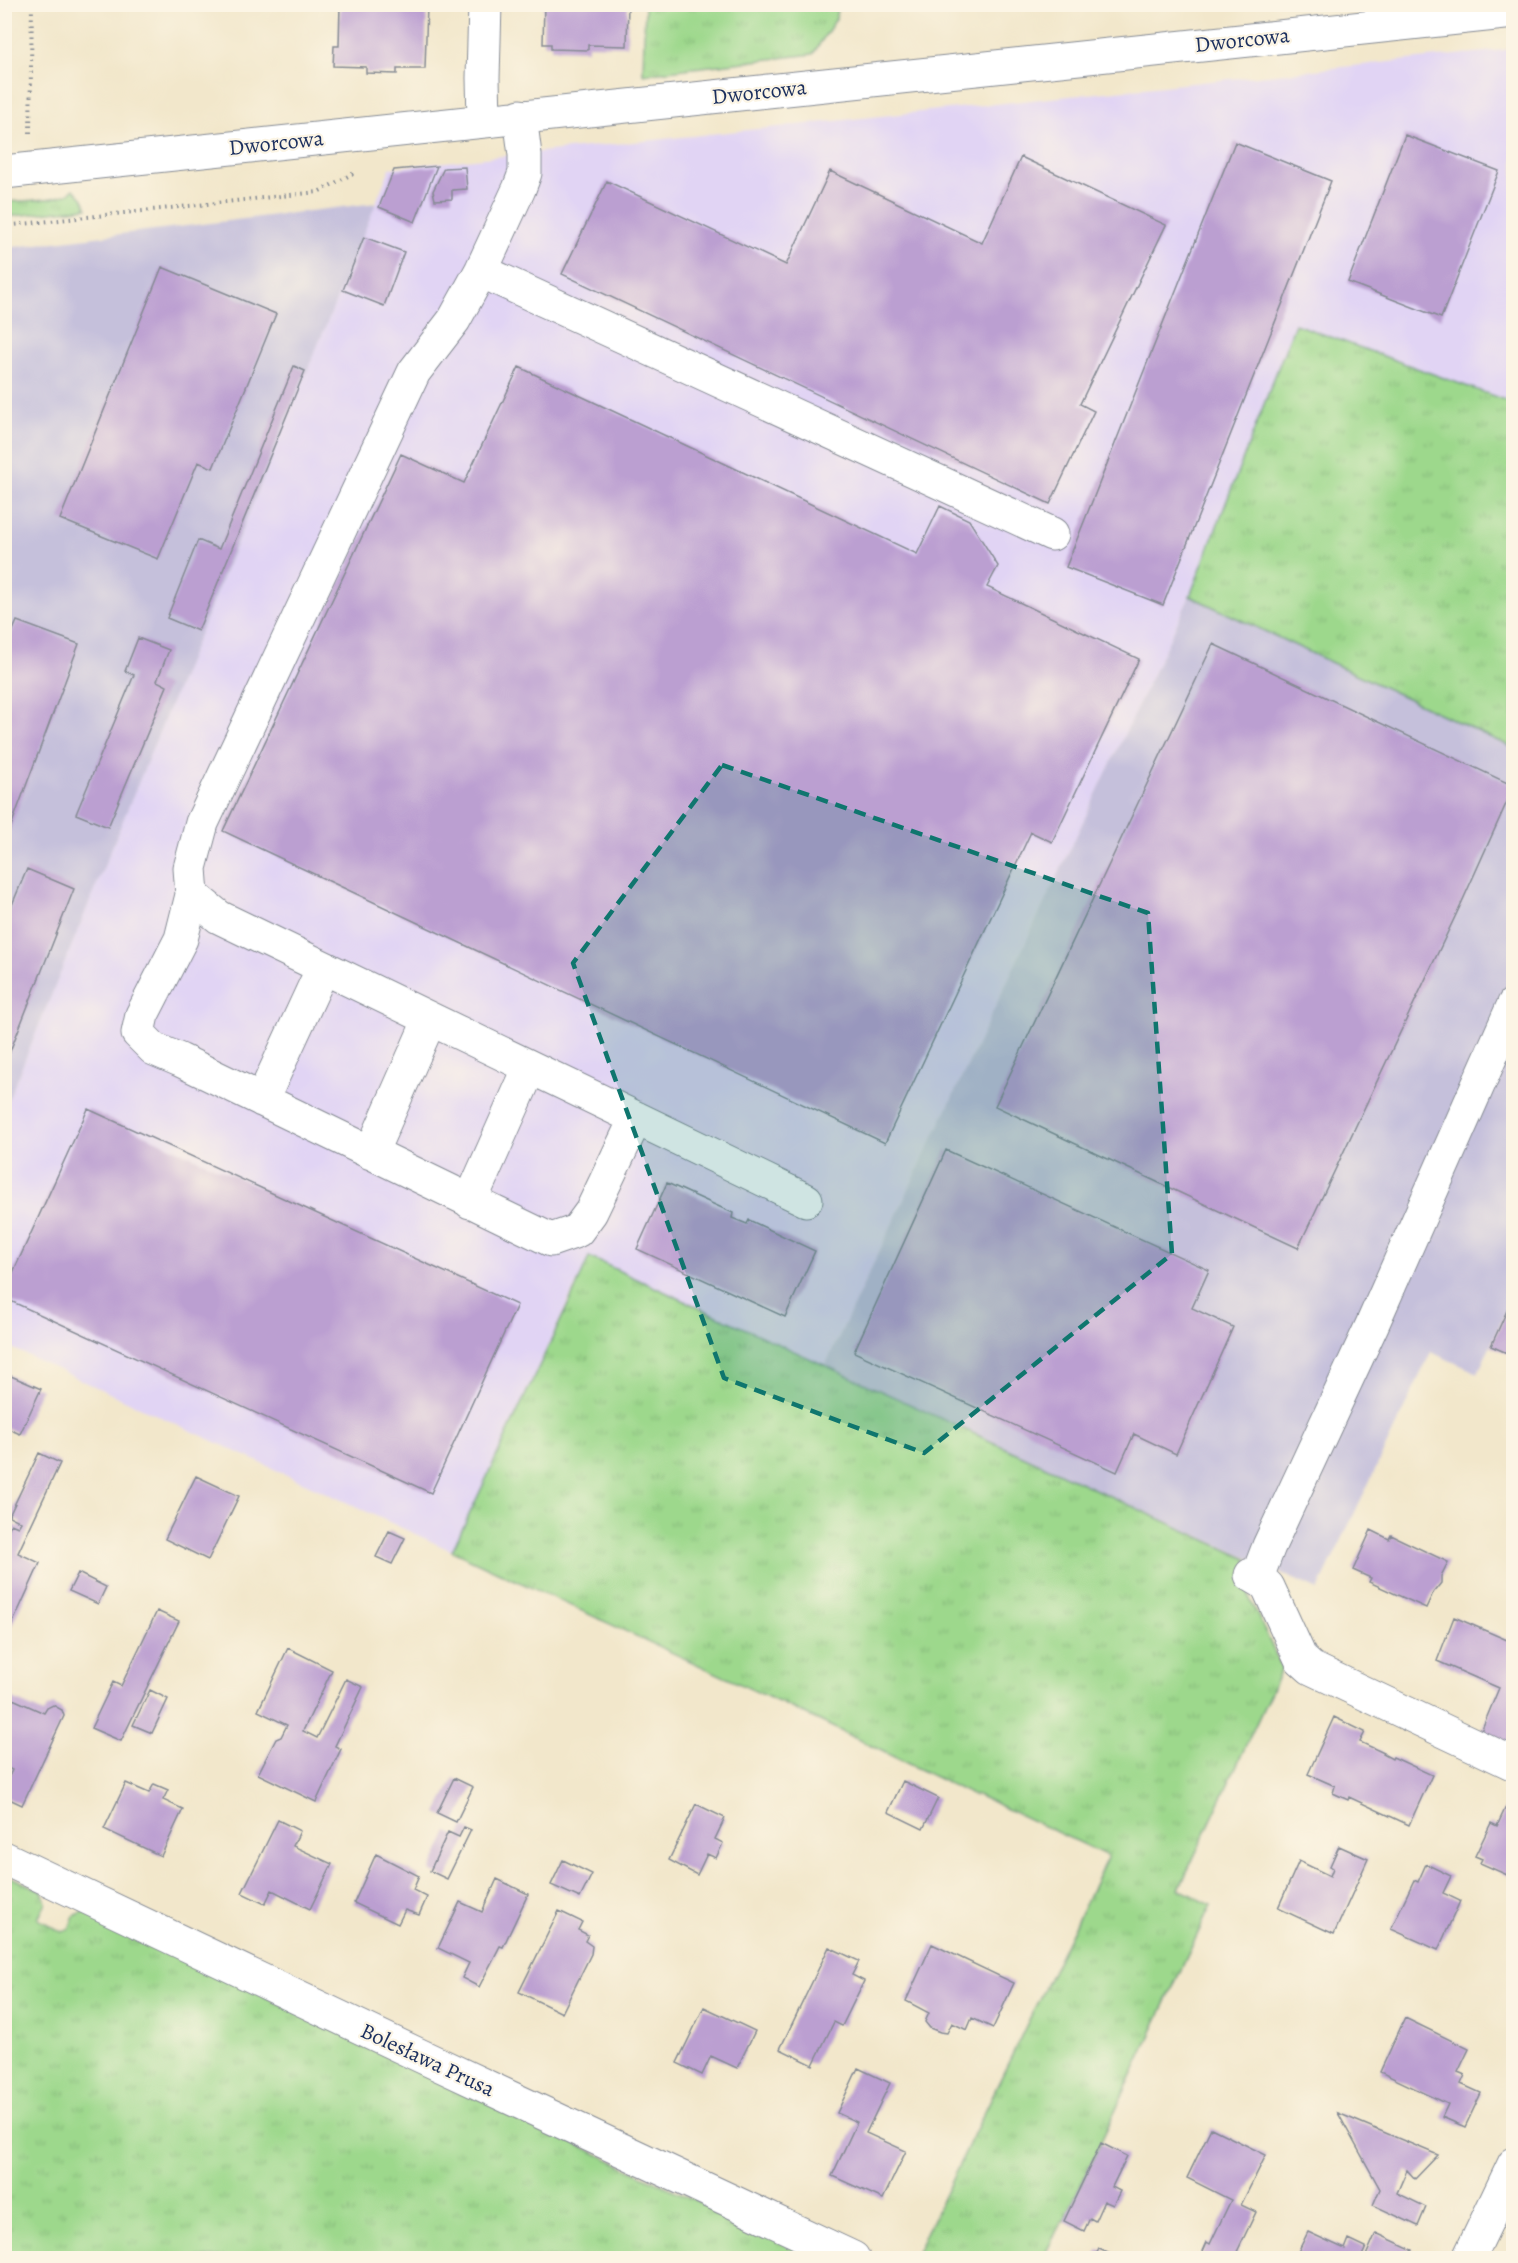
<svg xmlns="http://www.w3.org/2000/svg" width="1518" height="2263" font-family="Alegreya,serif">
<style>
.built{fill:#e1d4f4}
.industrial{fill:#c5c0db}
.grass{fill:url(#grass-tufts);stroke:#5c8475;stroke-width:1.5}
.building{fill:#bb9fd1}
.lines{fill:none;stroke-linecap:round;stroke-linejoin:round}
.minor-casing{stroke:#868b94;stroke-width:35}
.path{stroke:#868b94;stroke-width:4;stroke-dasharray:1.5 4.5;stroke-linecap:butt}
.minor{stroke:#fff;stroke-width:33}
.marked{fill:#0f766e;fill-opacity:0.2;stroke:#0f766e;stroke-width:4.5;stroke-dasharray:12 8;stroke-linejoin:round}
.labels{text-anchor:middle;stroke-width:4.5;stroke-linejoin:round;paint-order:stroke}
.street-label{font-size:22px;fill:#1b2f5e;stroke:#fcf5e5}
</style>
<defs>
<pattern id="grass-tufts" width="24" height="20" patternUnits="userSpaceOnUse" patternTransform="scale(1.5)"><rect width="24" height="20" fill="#9dd88c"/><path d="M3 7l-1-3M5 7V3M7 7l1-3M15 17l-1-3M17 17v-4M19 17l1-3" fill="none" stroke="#87ba7b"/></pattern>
</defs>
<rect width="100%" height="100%" fill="#fcf5e5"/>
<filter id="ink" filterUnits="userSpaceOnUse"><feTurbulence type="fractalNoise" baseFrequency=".0167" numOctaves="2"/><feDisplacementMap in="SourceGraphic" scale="12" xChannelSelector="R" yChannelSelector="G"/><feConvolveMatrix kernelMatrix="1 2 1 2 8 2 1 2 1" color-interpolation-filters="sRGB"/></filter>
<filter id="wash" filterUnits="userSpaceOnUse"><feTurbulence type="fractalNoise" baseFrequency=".008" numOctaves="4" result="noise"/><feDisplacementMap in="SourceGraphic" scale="24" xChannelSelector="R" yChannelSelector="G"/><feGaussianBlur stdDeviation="1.35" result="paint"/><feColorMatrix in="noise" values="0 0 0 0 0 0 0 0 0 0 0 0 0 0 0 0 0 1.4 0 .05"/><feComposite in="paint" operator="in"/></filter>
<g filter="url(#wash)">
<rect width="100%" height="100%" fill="#f2e7cb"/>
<path class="built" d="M1513,49L1514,399L1512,403L1295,324L1190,596L825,1366L589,1257L452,1551L5,1345V1108L390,168Z"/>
<path class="industrial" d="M376,203L5,1108V248Z
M1190,596L1513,748V1295L1478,1373L1431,1352L1318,1590L825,1366Z"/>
<path class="grass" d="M645,5H837L836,19L813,54L643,74Z
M74,189L83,199L87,208L5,217V202C21,201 64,201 74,189Z
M1295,324L1513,403V748L1190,596Z
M589,1257L1247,1559L1249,1597L1282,1668L1179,1889L1211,1905L1064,2221H1062L1043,2258H931L917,2252L1108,1856L977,1795L974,1796L820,1721L452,1551L576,1288Z
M4,1874L42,1891L46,1903L38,1919L62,1932L69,1929L74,1916L85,1911L817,2258H5Z"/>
<g id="blocks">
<path class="building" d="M544,4H628L627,46L588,45V50L551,49V44H543Z
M340,5H427L425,69H397V74L366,73V67L333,66L334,46H339Z
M1405,135L1499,171L1441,318L1348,282Z
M1235,142L1331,181L1163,605L1066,567Z
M1021,157L1166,225L1080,404L1094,411L1050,504L562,274L607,181L786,265L830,171L982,243Z
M437,166L415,222L379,207L394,170Z
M465,167L467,189L452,190V199L435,200L433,191L444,168Z
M364,237L404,252L384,306L343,290Z
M162,267L276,314L213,468L198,462L158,559L60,519Z
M294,366L305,371L198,631L167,618L198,540L219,549Z
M519,367L917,554L940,506L969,520L998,566L987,587L1139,659L1052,842L1031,832L885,1143L223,831L401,454L464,483Z
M17,621L79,644L8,834L4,833V651Z
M138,638L169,650L157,681L167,686L108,827L76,814L134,675L125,671Z
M1213,644L1514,786L1462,902L1298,1248L995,1106Z
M27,869L74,889L5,1064L4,924Z
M88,1109L517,1305L431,1493L4,1298V1292Z
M946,1150L1209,1270L1192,1308L1233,1327L1176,1454L1134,1434L1117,1472L854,1352Z
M667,1183L733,1213L732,1218L747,1224L749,1220L815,1251L785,1317L637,1249Z
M1514,1295V1356L1491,1346Z
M4,1373L41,1389L20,1434L4,1427Z
M39,1453L60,1463L18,1553L40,1563L4,1642V1538L11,1524L18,1527L21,1522L9,1516Z
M196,1476L239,1496L208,1560L165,1539Z
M1371,1530L1389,1539L1391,1535L1448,1562L1441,1576V1583L1433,1593L1426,1608L1369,1582L1371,1578L1353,1570Z
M389,1531L405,1538L392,1564L376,1557Z
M78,1573L106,1587L98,1604L69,1591Z
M157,1611L179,1621L121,1741L91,1728L113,1682L121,1686Z
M1454,1617L1514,1643V1752L1479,1736L1499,1688L1437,1661Z
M288,1648L332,1670L303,1731L317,1738L346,1679L363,1687L335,1746L341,1749L316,1802L258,1774L276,1739L281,1737L287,1725L258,1711Z
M150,1690L168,1699L152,1733L133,1725Z
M4,1695L44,1713L47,1708L53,1705L62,1710L64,1716L22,1805L5,1797V1785L12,1770L4,1766Z
M1334,1717L1365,1732L1360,1742L1384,1753L1383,1754L1392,1759L1393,1757L1432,1775L1409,1825L1349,1797L1348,1800L1333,1793L1335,1786L1308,1774Z
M454,1778L473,1787L456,1822L437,1813Z
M903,1781L938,1798L923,1829L888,1812Z
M126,1783L149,1793L154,1784L168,1790L163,1800L183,1809L161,1856L104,1829Z
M1512,1794L1514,1795V1878L1480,1863L1482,1859L1475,1856L1491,1823L1497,1826Z
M696,1804L725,1818L715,1839L723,1843L716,1858L707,1854L697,1875L669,1860Z
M278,1820L300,1831L293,1846L332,1864L310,1909L272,1890L265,1904L242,1893Z
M464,1827L471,1830L447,1879L430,1871L448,1832L459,1837Z
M1339,1846L1368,1859L1334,1934L1278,1908L1299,1861L1330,1876L1333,1868L1330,1866Z
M376,1854L419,1876L413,1890L427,1897L419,1915L405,1910L398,1924L354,1903Z
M563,1860L592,1874L580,1898L551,1885Z
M1426,1864L1451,1876L1443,1893L1460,1901L1438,1950L1391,1929L1414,1880L1418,1882Z
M497,1879L528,1894L503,1947L500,1946L479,1987L462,1978L469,1963L438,1948L460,1902L482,1912Z
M559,1911L582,1922L578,1930L588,1935L585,1941L592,1946L591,1954L562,2013L519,1992Z
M932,1944L1014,1983L993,2028L972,2018L967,2030L952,2023L947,2033L940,2032L930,2028L925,2022L929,2013L906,2001Z
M829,1947L859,1961L852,1975L864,1981L842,2026L834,2022L813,2065L780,2049Z
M704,2007L755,2031L737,2068L711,2056L702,2075L677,2063Z
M1405,2018L1469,2049L1458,2072L1465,2075L1461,2084L1481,2093L1465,2127L1442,2117L1448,2104L1380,2072Z
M858,2068L890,2083L866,2133L906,2151L883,2199L832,2176L857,2122L837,2113Z
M1338,2113L1438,2155L1415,2179L1407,2170L1397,2193L1426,2207L1418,2226L1373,2205L1380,2189Z
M1211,2128L1266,2155L1241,2205L1256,2212L1236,2254L1241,2257V2258H1200L1207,2242L1210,2244L1231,2200L1187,2178Z
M1101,2143L1127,2156L1112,2187L1120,2191L1113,2205L1104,2201L1095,2221L1090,2218L1084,2231L1064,2221Z
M1308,2232L1345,2249L1349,2239L1366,2247L1361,2258H1295Z
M1376,2233L1413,2250L1409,2258H1365Z
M1099,2249L1119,2258H1094Z"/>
</g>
</g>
<g filter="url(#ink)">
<use href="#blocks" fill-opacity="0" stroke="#868b94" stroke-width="1.5"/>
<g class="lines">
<g class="minor-casing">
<path id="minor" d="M520,116L525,155V173L519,189L481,271L454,320L414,372L202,823L190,868L192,895L219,917L806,1200
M484,120L483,78L485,4
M4,172L1514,12
M481,271L1052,534
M192,895L181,939L142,1015L138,1033L154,1049L180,1060L551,1240L577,1231L591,1212L636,1118
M262,1100L323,968
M371,1153L430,1019
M470,1202L530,1067
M1251,1575L1263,1582L1268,1587L1301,1659L1311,1668L1514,1764
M1257,1577L1269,1546L1372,1325L1514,1004
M4,1858L421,2056L853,2258
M1469,2258L1514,2164"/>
</g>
<path class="path" d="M30,133L32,4
M4,226L318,192L354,173"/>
<use href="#minor" class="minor"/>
</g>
</g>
<path class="marked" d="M722,765L1148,913L1172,1254L924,1453L724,1378L573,963Z"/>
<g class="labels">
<g class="street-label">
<text transform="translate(1242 39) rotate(-6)" y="8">Dworcowa</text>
<text transform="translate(759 91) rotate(-6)" y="8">Dworcowa</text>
<text transform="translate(276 142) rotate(-6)" y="8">Dworcowa</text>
<text transform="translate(428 2059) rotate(25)" y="8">Bolesława Prusa</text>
</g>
</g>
<rect width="1518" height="2263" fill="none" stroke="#fcf5e5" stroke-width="24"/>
</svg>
